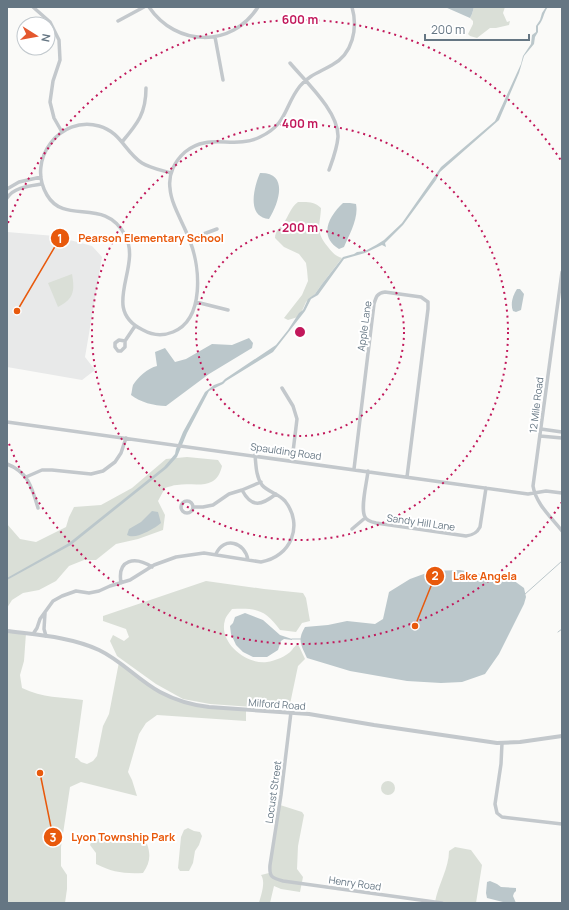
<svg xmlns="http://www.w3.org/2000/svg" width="569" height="910" font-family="Manrope,sans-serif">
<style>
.built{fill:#e8e9e9}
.green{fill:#dadfd7}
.water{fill:#bbc7cb}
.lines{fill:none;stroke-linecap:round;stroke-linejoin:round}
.stream{stroke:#bbc7cb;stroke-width:1}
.minor{stroke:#c3c8cc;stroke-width:3.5}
.tertiary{stroke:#c3c8cc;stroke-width:4}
.ring{fill:none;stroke:#c2185b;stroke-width:2;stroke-dasharray:2 4}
.labels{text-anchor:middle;stroke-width:4;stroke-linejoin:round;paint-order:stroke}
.street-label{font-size:10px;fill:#657683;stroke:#fff}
.centre{fill:#c2185b;stroke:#fff;stroke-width:2}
.ring-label{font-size:12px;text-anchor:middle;font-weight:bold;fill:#c2185b;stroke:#fff;stroke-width:4;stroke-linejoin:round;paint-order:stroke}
.leader{fill:none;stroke:#e8590c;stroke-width:1.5}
.callout-dot{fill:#e8590c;stroke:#fff;stroke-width:1.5}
.mark-label{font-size:12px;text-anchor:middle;font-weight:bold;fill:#fff}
.callout-label{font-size:11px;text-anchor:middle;font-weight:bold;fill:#e8590c;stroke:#fff;stroke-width:4;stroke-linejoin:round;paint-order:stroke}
</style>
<rect width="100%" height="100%" fill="#fafaf8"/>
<path class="built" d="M7,232L55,236L92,246L102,257L85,357L95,370L82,380L7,367Z"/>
<path class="green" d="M474,7H505L503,13L507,22L510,21L509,25L496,28H490L477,38L470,36L468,34L473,24V21L470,18L472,14Z
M298,202C307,202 314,201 321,208C320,227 315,231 328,247C332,252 335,256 342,258L322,284L315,294L306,302L302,311L298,317L288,320L284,318L302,295L308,281L307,270L306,263L299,254L284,247L275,238C275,231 280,228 283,224C289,216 290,208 298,202Z
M72,274C75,291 74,299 58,307L48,283Z
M187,457L218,460L222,466C216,492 195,482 177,485C173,485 169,487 165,488L158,501L165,515L163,530L138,539L116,544L96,560H84L69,566L56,581L39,590L23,593L12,600L7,608V524L20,539L36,542L66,527L69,517L74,507L101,505L132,488L166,459Z
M206,581L264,589L303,593L306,598L310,621L302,623L296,632L280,630C265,609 256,608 232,609C230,612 226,616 225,620C218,642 246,665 267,662C275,661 287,656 292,650C294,647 295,646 298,644L305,659L298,666L290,704L287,708L283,709L210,704L183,699L156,684L117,656L110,641L113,635L124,641L129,637L126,629L103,621V616Z
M7,631L26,633L24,661L20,675L22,688C43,698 61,697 83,700L75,758H77L81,762L87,764L93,761L97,756L103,726L109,714L119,662L159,692L184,703L246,710V721L157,715L146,723L139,734L128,772L132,780L137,796L81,782L70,787L61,847V866L67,875V889L65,903H7Z
M381 788a7 7 0 1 1 14 0a7 7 0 1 1-14 0Z
M280,805L302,812L304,815L298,846L297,869L303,877L300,892L281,889L274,886L270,903H259C261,895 266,882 261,875L269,873Z
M188,828L194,831L200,832L202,836L199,845L195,851L193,863L189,871H180L178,868L181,837L184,830Z
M102,838L111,841L135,840L147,844C151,855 150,863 143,873C124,874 112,872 96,864V853L90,845L92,840Z
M455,847L471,850L482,865L476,903L435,902C438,885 449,868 449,851Z"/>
<path class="water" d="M445,7H474L472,14L470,18Z
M546,7H548C543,13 544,20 538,26V32L535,37L534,44L524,56L519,73L499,120L440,172L436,180L403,225L385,243L386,247L382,245L365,253L344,259L318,295L311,299L305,311L273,352L226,381L223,384L209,391L187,433L177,457L167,468L71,545L7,580V578L69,543L164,467L175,454L176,449L183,432L205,392L214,385L222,382L225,379L276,345L288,330L299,313L303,310L308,299L315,294L322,284L343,257L354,254L357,252L365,251L376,245L384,240L402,223L441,167L495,121L521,64L523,56L531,44L532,35L536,32V26L540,20L542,13Z
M260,173C289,172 279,203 269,219C246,217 254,187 260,173Z
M343,203H350L356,204C359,218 349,235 344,247L339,249C318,236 329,216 343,203Z
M517,289H520L524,294L521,310L516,312L513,311C510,304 513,295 517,289Z
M249,338L253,343L252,348L209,374L166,406C154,406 140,402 131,395C132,392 132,388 133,385C138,377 148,368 157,366L155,352L165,348L175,362L186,359L212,344L232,345Z
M152,511L158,512L161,523C154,529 135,540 127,535L129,529L141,522Z
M460,570L490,576L513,580L524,588L526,597L524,604L499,654L485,674L462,682L441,683L407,681L350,671L307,658C301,645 297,640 305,627L328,625L347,621L375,624L383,619L389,592L410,579L432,571Z
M245,613L263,620L280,635L292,639V640L284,639L281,641L278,650L267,657H253L243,652L236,645L231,634L230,626L233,623L235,617Z
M490,881L497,884L501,887L516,888V891L514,893L513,896L516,903H507L487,898L486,893L487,882Z"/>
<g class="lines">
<path class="stream" d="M524,595L562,561
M558,632L562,629
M292,639H302"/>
<path class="minor" d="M33,7L50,22L59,40L60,60L53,81L50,102L54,118L62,132
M149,7C176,47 232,48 258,7
M118,21L144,7
M215,37L223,80
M290,63C306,82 339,112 338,137C337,149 333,159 329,170
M122,142C138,123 146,113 146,88
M171,173C161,170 150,168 142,163C125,152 121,132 99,126C60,115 26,160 47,195C65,226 104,196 125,235C143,267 99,309 143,330C152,335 163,336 173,332C205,319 200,267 190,241C184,224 171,205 170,188C168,174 175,161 185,152C209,132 234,150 260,137C288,124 284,106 300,86C309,75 320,72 332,65C353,54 358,28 352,7
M7,189L19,182L41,177
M7,198C14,187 30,186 42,184
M190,239L217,229
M562,272L533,486C536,504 551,517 562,531
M196,302L228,310
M119,340L125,341V347L121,351H118L115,347V343Z
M125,341L135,326
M282,388L293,406L297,419L292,460
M7,422L528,494L546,491L562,493
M541,429L562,432
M540,436L562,438
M7,464C28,472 32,487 38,508
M354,469L374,304C376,297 377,293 385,292L421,297L428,302V309L407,477
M368,471C367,482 360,508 365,517C367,521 372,522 376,523L466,536C473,535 477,533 480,527L486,488
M26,477L42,470H52L91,474L103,471L115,462L121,453L126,438
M242,490C252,509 262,505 276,494
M181 507a6 6 0 1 1 12 0a6 6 0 1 1-12 0Z
M193,507H203L213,505L229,494L242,490L261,482
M352,529L365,518
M216,554C224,536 245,542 248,560
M121,583C117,559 135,556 152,567
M45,613L44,629L46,636
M33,634L37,628L40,619L53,601L62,596L76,591L89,593L99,591L110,586L130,580L154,565L176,557L204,553L261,562C291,557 304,525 285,501C279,494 268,492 262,485C256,477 256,465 255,455
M291,712L281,795L270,865C269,877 272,878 283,881L442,903
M502,743L501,764L495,804L497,813L502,817L562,824"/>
<path class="tertiary" d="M7,631C38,635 71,637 99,650C122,661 138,680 160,692C175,700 191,705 209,707L309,714L374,725L497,743L520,742L562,736"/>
</g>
<g class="ring">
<circle cx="300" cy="332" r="104"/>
<circle cx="300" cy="332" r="208"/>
<path d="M562 502A312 312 0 0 1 8 441M8 223A312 312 0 0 1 562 162"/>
</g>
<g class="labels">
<g class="street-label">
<text transform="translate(364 326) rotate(-82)" y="4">Apple Lane</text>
<text transform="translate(536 405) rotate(-83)" y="4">12 Mile Road</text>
<text transform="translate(286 451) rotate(8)" y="4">Spaulding Road</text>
<text transform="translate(421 522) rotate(8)" y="4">Sandy Hill Lane</text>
<text transform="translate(277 704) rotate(4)" y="4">Milford Road</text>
<text transform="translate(273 792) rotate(-82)" y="4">Locust Street</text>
<text transform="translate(355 883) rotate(8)" y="4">Henry Road</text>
</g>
</g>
<circle cx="300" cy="332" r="6" class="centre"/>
<g class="ring-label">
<text x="300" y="24">600 m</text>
<text x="300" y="128">400 m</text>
<text x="300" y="232">200 m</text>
</g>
<path class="leader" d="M17 311L60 238M415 626L435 576M40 773L53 837"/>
<g class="callout-dot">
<circle cx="17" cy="311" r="4"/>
<circle cx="415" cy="626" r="4"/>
<circle cx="40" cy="773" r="4"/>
<circle cx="60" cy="238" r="10"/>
<circle cx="435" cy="576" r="10"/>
<circle cx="53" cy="837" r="10"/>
</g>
<g class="mark-label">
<text x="60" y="243">1</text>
<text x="435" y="580">2</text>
<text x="53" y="842">3</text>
</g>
<g class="callout-label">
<text x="151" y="242">Pearson Elementary School</text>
<text x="485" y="580">Lake Angela</text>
<text x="123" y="841">Lyon Township Park</text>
</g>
<rect width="569" height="910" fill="none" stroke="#657683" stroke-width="16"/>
<g transform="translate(36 36) rotate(101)"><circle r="19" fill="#ffffff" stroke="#c1c8cd"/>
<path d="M0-3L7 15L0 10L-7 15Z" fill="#e4572e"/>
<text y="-6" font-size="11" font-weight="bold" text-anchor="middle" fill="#657683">N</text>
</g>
<path d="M425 34v6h104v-6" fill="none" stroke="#657683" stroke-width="2"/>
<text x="431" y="34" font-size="12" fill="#657683" stroke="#ffffff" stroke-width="3" paint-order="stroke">200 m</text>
</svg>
